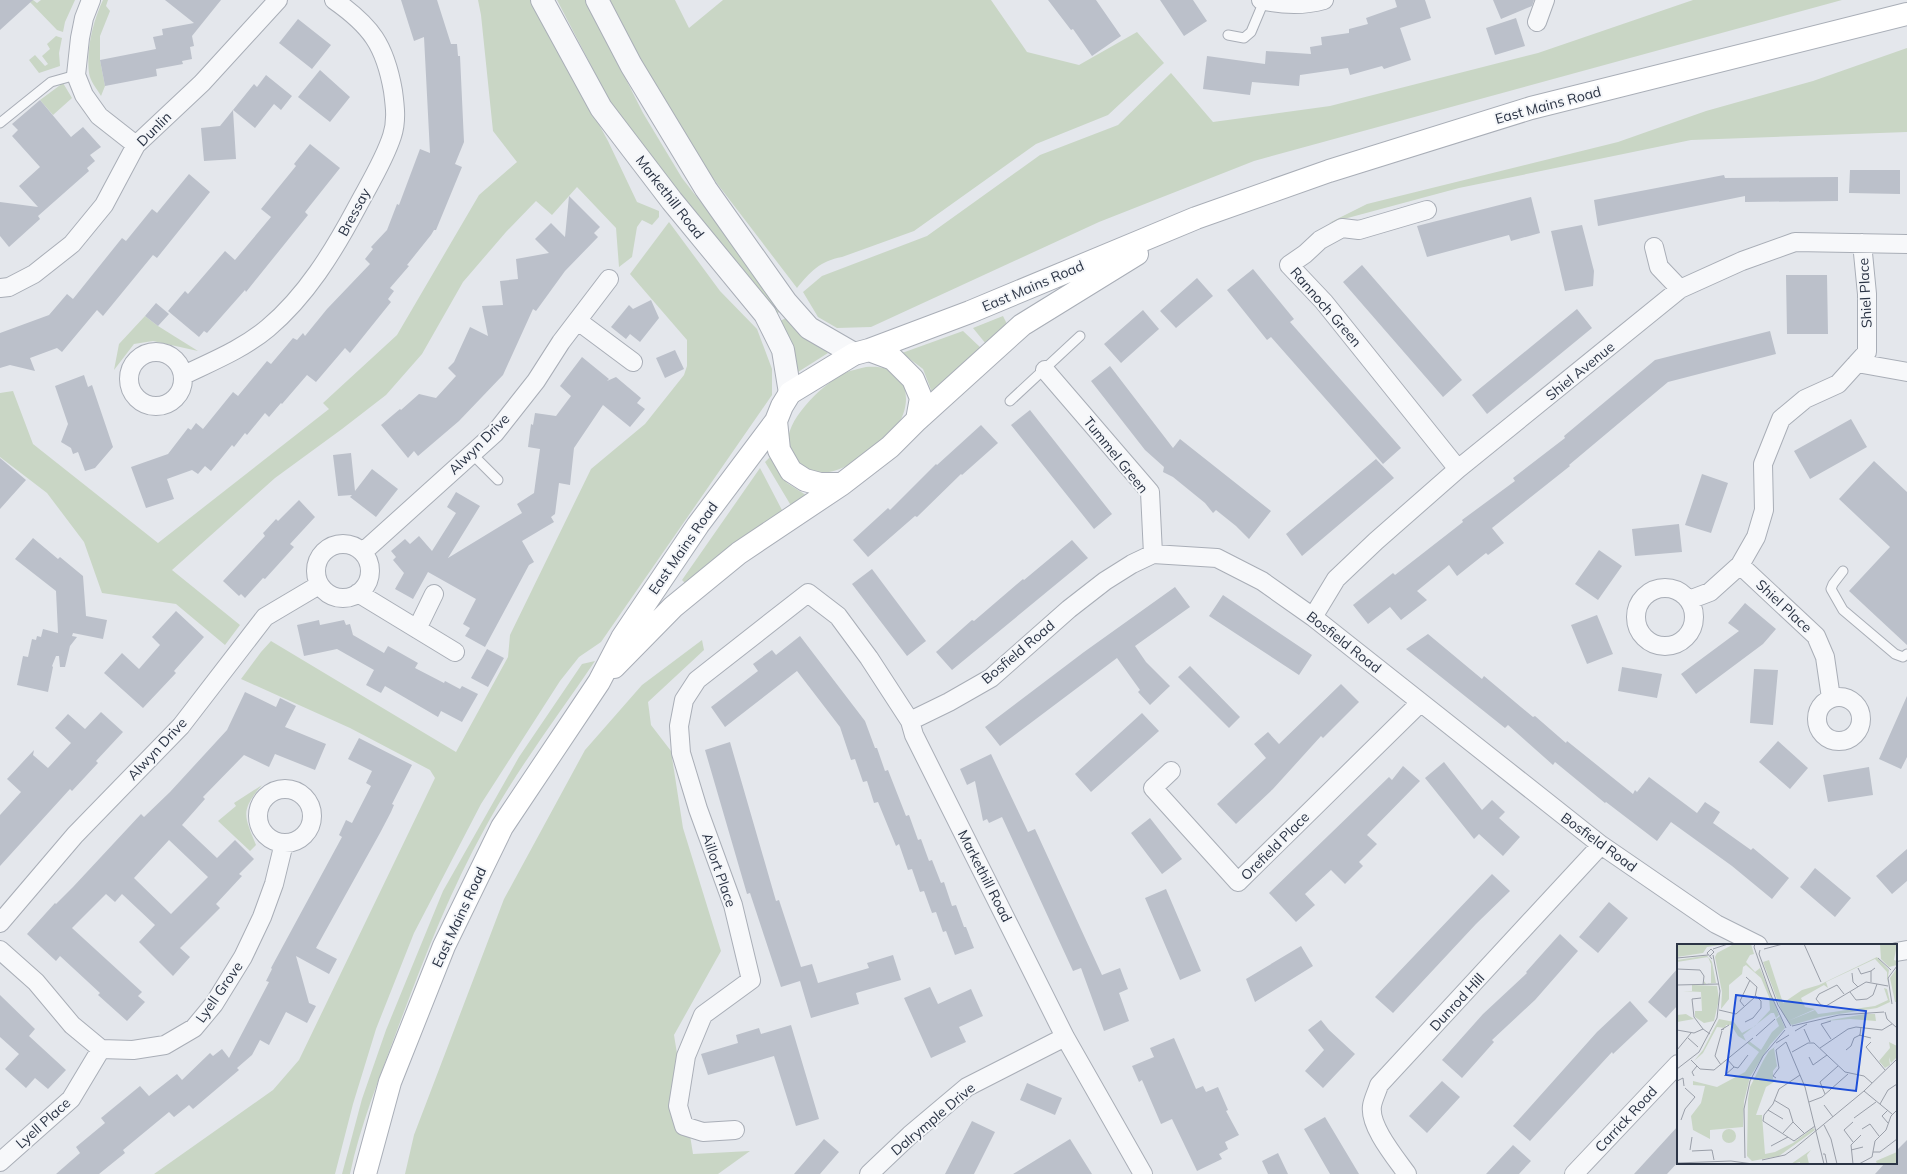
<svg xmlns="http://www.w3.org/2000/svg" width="1907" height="1174" font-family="Mulish,sans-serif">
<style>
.green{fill:#c9d6c5}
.building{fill:#bbc0ca;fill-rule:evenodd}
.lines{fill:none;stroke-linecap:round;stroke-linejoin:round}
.service-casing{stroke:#a9aeb7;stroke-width:11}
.minor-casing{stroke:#a9aeb7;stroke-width:20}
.tertiary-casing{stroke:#a9aeb7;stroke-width:24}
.secondary-casing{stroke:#a9aeb7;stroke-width:24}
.service{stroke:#f7f8fa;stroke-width:9}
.minor{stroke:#f7f8fa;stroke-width:18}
.tertiary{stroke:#f7f8fa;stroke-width:22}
.secondary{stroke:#fff;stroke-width:22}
.labels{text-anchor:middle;stroke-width:4;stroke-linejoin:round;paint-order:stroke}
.street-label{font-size:14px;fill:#2b3445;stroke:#f4f6f9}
.inset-road{fill:none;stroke:#9a9fa9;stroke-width:1}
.view{fill:#1d4ed8;fill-opacity:0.15;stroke:#1d4ed8;stroke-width:2}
.inset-edge{fill:none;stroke:#2b3445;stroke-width:2}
</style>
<rect width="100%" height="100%" fill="#e4e7ec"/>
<path class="green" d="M28,0H33L37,3L41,0H75L65,22L63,32L57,30Z
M103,0H108L106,6L110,11L100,36V60L105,86L101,96C97,89 90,81 89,73C86,50 93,21 103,0Z
M478,0H531L608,141L637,202L659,211V217L652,225L642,220L637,227L632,257L619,267L616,228L577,187L552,215L536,201L506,232L463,282L422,354L386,395L342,429L275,478L172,570L240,625L225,645L176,604L102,593L84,542L47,493L0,457V393L13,391L33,444L158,543L329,409L323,403L397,335L479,195L517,162L493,131L481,15Z
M557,0H586L643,113L682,178L784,309L776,314L660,172L610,102Z
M610,0H675L689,28L723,0H991L1027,52L1079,65L1137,32L1164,63L1108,115L1036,144L914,231L842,257C820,261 810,272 797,288L696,156L650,78Z
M1693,0H1842L1254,161L1099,222L871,327L837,328L818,317L803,292L822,276L927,236L1040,155L1118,125L1171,73L1213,122L1330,106L1538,53Z
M56,36L62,38L59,53L60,66L39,73L29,60L35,55L45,66L48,64L42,56L50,49L47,44Z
M1907,48V132L1691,140L1459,188L1329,223L1367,204L1618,142L1706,111L1813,81Z
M63,83L72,98L53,115L40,100Z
M669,222L720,291L757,329L772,369V395L601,642L579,657L560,681L481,804L414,933L376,1029L353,1104L335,1174H154L273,1090L299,1060L435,778L430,770L350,728L241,679L261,652L271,641L456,752L508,657L510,635L591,469L645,424L684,375L687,366V340L630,274Z
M145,316L158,326L198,351L153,341L134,344L114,370L119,344Z
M790,316L809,339L828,353L798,372L792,346L780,321Z
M1003,316L1007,324L986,344L973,328Z
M963,331L981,348L933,395L923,369L902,353Z
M866,367C889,365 906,374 906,399C906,405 904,414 901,419C887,440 853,468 829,472C819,474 808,471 801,464C796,459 791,453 789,446C782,422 825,382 845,373C851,370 859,369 866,367Z
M770,457L775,462L787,483L809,497L793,509L765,462Z
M760,468L783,512L686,584L682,580Z
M702,640L704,650L648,702L651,725L671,751L683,828L721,951L674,1035L693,1154L750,1151L718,1174H405L414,1135L504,899L585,750L642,685Z
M595,661C558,716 517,769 485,828C449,893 422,963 396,1033C379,1079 360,1126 350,1174H342L362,1099L386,1030L443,891L519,757L582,664Z
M262,785C240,811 244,815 256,845L250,851L218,821L236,806L234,803Z"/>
<path class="building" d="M0,0H33L0,30Z
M165,0H221L192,36L194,46L190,47L192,59L182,61L183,64L156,69L157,76L105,86L100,60L156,49L153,37L163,35L162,29L194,23Z
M401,0H437L451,44H457L458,56H460L464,142L455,164L462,167L436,230H434L431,235L407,265L409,266L390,288L394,291L388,299L391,302L350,353L345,348L316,382L307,375L282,404L281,403L269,417L265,413L247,435L245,433L234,447L232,445L211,471L205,466L198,474L192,470L167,479L174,499L146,508L131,467L168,454L188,428L191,430L196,423L203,429L233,392L238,396L267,361L271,364L293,338L297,340L303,333L305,336L327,309L370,264L365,259L373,249L371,247L387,230L397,204L399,205L420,149L430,153L424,37L414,41Z
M1048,0H1096L1121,36L1092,56L1073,29L1071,30Z
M1160,0H1193L1207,21L1184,36Z
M1395,0H1425L1431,18L1400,28L1411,60L1384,69L1382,66L1350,75L1348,68L1300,75L1299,86L1252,82L1250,95L1203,89L1207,56L1265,64L1266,51L1311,54L1310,47L1322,45L1321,37L1349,33V29L1368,24L1366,18L1397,7Z
M1493,0H1534L1532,6L1501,19Z
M1516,18L1525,46L1495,55L1486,28Z
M298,19L331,45L312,69L279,43Z
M320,70L350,97L330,122L298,97Z
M266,75L292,96L281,110L274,104L255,128L233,110L236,159L204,161L201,128L220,126L254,84L257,87Z
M40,100L71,137L83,127L101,147L90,155L95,161L87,168L89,171L38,216L40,219L9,247L0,236V202L38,207L19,186L40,167L12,136L18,130L12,124Z
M310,144L340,168L305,212L308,215L246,292L245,290L207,333L204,331L199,337L168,311L185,291L188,294L225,251L235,260L271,217L261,209L296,166L294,164Z
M1850,170H1900V194L1849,193Z
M189,174L210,192L157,258L153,255L103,316L97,310L62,352L57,348L30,358L35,371L10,365L0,368V333L49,315L67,294L73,299L122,238L126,241L152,209L157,213Z
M1724,175L1725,178L1838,177V201L1745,202V196L1598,226L1594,200Z
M569,196L600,227L594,233L598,237L565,271L536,311L533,309L503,375L459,421L418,456L414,451L408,458L381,425L400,409L401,410L419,394L436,398L456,376L448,368L454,362L470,327L488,336L482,306L503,305L500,281L518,279L516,259L549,253L535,239L551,223L565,237Z
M1531,197L1540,233L1511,241L1509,235L1427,257L1417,226Z
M1582,225L1594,271L1593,286L1565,291L1551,231Z
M1362,265L1462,380L1443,397L1343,282Z
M1253,269L1294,319L1290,322L1401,448L1383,464L1271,337L1267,340L1227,290Z
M1786,275H1827L1828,334H1787Z
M1197,278L1213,296L1176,328L1160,311Z
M651,300L659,318L640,342L630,334L626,339L611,327L629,305L633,309Z
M156,303L169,314L158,326L145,316Z
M1577,309L1592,328L1487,414L1472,395Z
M1143,310L1159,329L1121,363L1104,344Z
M1770,331L1776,354L1668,382L1569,465L1570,466L1492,528L1504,543L1488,555L1486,553L1457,576L1449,565L1417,591L1427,600L1401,620L1390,607L1368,624L1353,605L1393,573L1395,575L1463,522L1462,520L1515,481L1513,478L1565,438L1564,436L1655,360Z
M675,350L684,369L665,378L656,358Z
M582,357L609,379L607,381L616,377L641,398L637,403L645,409L630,427L603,405L574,448L570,485L559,483L555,514L551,517L554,522L522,541L534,562L529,565L485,647L465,636L470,628L463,624L476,599L428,572L413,599L395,589L404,573L393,560L396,557L391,551L405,539L410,544L419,536L432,551L456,513L447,507L456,492L480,506L448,558L522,513L517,504L534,493L540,449L528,447L531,424L533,425L535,413L556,416L571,396L560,386Z
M1110,366L1173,448L1180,439L1271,511L1249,539L1236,526L1216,510L1213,513L1205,503L1173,477L1163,472L1164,467L1145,450L1091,381Z
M84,375L88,387L92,385L113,447L95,468L85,471L78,452L73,454L71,448L61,442L68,424L55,386Z
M1030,410L1112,514L1094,529L1011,425Z
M1851,419L1867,447L1810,479L1794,451Z
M981,425L998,443L962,475L961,474L917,517L915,516L868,557L853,540L888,508L890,510L936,464L937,465Z
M351,453L355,491L372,469L398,489L376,517L350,497L352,495L338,496L333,455Z
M0,458L26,480L0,509Z
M1376,459L1394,478L1302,556L1286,534Z
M1874,461L1907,492V645L1849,591L1890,547L1839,499Z
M1702,474L1728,483L1711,533L1685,525Z
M299,500L315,517L290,544L294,547L265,579L263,578L245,598L241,594L239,596L223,581L265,536L263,533L265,531L276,519L278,521Z
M1679,524L1682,552L1635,556L1632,529Z
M33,538L58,559L60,557L83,576L86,616L107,620L103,639L73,633L72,636L77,637L70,646L65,667H60L59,656H56L52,666L53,667L48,692L17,685L23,656L28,657L32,639L36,640L37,636L41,637L43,629L58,633L56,591L15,559Z
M1072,540L1088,558L952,670L936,652L972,620L974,621L1023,579L1024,580Z
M1599,550L1622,566L1598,600L1575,584Z
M872,569L926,641L907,656L852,584Z
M1175,587L1190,607L1135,646L1146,662L1170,686L1150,705L1138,692L1140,690L1117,658L1000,746L985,727L1084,652Z
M1223,595L1312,655L1299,675L1209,616Z
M1745,603L1776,629L1763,644L1696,694L1681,674L1739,631L1728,623Z
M176,611L204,637L174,671L176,673L143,708L104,673L122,653L139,669L160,645L152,637Z
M1597,615L1613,654L1587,664L1571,625Z
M319,620L320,625L344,620L346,625L350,624L353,635L384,653L388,646L418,663L415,668L444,683L445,681L460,689L462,686L478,694L462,722L441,711L438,717L385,686L381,693L366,685L374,670L337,649L304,656L297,625Z
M1428,634L1482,679L1484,676L1533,717L1535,716L1566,743L1567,741L1633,794L1635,790L1637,792L1649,777L1697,813L1705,802L1720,812L1713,823L1751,850L1753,848L1789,878L1772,899L1732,866L1671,822L1657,841L1606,802L1605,803L1555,762L1553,765L1508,725L1505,728L1406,649Z
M800,636L865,721L875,748H877L885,771L888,770L906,816L909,815L918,840L921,839L929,861L932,860L941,883L944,882L952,906L956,905L964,927H966L974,948L955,955L946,931L943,932L936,912L932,913L924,891L920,892L912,869L908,870L899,844L896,846L878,802L874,803L867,781L863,782L855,759L851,760L840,727L797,671L725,727L711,707L758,671L753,664L772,650L776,655Z
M487,649L504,658L488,687L471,678Z
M1190,666L1240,717L1229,728L1178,677Z
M1622,667L1662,674L1657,698L1618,691Z
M1754,669L1778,670L1773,725L1750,723Z
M1341,684L1359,702L1323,738L1321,736L1273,789L1236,824L1217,804L1266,758L1254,744L1268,732L1279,744Z
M245,692L276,707L280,698L296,706L285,727L326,744L315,770L275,754L269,767L244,755L203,797L205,799L182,825L217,858L235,840L254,859L239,874L242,876L216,904L220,908L180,948L190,957L173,976L139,942L155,925L122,894L115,902L106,894L72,928L142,992L138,996L145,1002L127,1021L98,995L100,993L60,956L56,961L27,934L55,903L56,904L73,887L141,814L144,817L170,792L227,730ZM169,840L208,877L171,914L134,878Z
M1907,696V757L1901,769L1879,759Z
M101,712L123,732L96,761L98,763L72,791L70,789L0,866V815L21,792L7,779L34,750L33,755L48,768L71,743L55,728L68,714L85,729Z
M1142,713L1159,731L1091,792L1075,774Z
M359,738L412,765L392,804L394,805L391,812L380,833L316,948L337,959L329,974L296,956L309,1003L316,1006L307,1023L286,1012L269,1045L260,1040L252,1055L237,1068L239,1070L193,1109L189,1105L174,1117L169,1112L123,1150L125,1153L99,1174H56L80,1153L76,1147L105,1123L101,1118L140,1086L149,1096L177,1074L182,1080L210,1053L213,1056L222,1049L229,1058L269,982L266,981L272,969L271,968L342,837L339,835L346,820L352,823L371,786L366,783L372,771L348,759Z
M1778,741L1808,768L1790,789L1759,762Z
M730,742L776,901L779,900L801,967L812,964L818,983L869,968L867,963L893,955L901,980L856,993L859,1004L811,1018L800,981L781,987L750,893L747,894L705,750Z
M991,754L1028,832L1035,829L1102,975L1120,968L1128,989L1119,993L1129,1021L1104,1031L1081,968L1073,971L1002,817L989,823L987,819L983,821L975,781L967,785L960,769Z
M1444,762L1482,810L1492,800L1505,812L1499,818L1520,837L1503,856L1479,834L1474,839L1425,778Z
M1403,766L1420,781L1367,835L1377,844L1359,862L1363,866L1345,884L1331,870L1305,894L1315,905L1296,922L1269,893L1389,777L1392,780Z
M1869,767L1873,795L1828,802L1823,775Z
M1150,818L1182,859L1162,874L1131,833Z
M1907,849V881L1892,894L1876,876Z
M1815,868L1851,898L1835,917L1800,887Z
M1492,874L1510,891L1476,924L1393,1013L1375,997Z
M1166,889L1201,971L1180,980L1145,898Z
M1609,902L1628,918L1598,953L1579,937Z
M1560,934L1578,951L1535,1000L1492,1040L1494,1042L1462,1078L1442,1060L1483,1014L1527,973L1526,972Z
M1301,946L1313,966L1255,1002L1246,979Z
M1678,968V1005L1666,1018L1648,1002Z
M930,987L938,1004L971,989L983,1016L959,1027L966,1042L931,1058L904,998Z
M0,995L35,1029L29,1036L66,1070L48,1089L35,1078L26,1088L5,1069L19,1054L0,1037Z
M1630,1001L1648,1021L1613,1054L1612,1052L1530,1141L1513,1126L1597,1032Z
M1321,1020L1329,1030L1355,1054L1323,1088L1305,1071L1324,1050L1308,1030Z
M791,1025L819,1119L796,1126L774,1056L708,1075L701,1054L738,1043L736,1035L759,1028L761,1034Z
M1174,1038L1196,1089L1203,1086L1206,1092L1218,1087L1228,1110L1226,1111L1239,1135L1225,1142L1228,1149L1219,1154L1222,1159L1197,1171L1172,1119L1161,1124L1142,1080L1139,1082L1132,1066L1154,1057L1150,1048Z
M1442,1081L1460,1097L1427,1133L1409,1116Z
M1027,1083L1062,1098L1055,1115L1020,1100Z
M1325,1117L1359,1174H1330L1304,1129Z
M972,1121L995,1132L974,1174H945Z
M1678,1126V1162L1667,1174H1634Z
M824,1139L839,1152L820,1174H794Z
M1070,1139L1092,1174H1013L1044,1155Z
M1907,1140V1174H1875L1885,1163H1896V1151Z
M1513,1145L1531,1161L1519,1174H1486Z
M1278,1153L1288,1174H1268L1262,1161Z"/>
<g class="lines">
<g class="service-casing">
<path id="service" d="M1228,35L1244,38L1251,32L1264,1
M0,123L51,82L76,75
M1010,401L1080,336
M472,454L498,480
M1843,571L1833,584L1831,589L1843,610L1895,654L1903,657L1907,654"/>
</g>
<g class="minor-casing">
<path id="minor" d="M91,0L84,18L80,38L76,75L84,95L99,116L136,145
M1261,0C1282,5 1303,6 1324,0
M1537,22L1545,0
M1427,210L1359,230L1342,228L1320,240L1305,254L1289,265L1324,302L1458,469
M1654,247L1659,267L1680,289
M0,288L9,287L34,274L72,244L104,205L136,145L202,83L278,0
M578,321L633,362
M129 379a27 27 0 1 1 54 0a27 27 0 1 1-54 0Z
M1857,363L1907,372
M1045,370L1150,492L1153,554
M184,375C213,361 243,349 268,328C306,296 333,252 356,209C368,186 384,161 392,136C397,121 395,106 393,91C385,45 371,26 334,0
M316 571a27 27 0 1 1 54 0a27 27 0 1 1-54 0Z
M363,552L495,433L536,381L561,342L609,279
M1740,565L1816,636L1825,657L1831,698
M1636 617a29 29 0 1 1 58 0a29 29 0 1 1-58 0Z
M358,593L455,652
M1689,600L1710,592L1740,565L1756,537L1764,510L1763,464L1781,419L1805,399L1838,384L1867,352V294L1862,243
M1313,617L1336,579L1376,541L1458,469L1680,289L1742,261L1795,242L1907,244
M417,629L434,594
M1817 719a22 22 0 1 1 44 0a22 22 0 1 1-44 0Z
M910,721L949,702L991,678L1069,609L1105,581L1132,564L1153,554L1217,558L1262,581L1313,617L1601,845L1716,924L1758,945
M1171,771L1153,788L1238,882L1420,703
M258 816a27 27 0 1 1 54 0a27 27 0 1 1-54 0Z
M0,923L75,835L181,726L265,617L319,585
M0,950L36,982L72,1025L101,1049L133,1050L165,1045L194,1028L214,1004L243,957L262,917L274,884L284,843
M1896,952L1907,950
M735,1130L703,1132L684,1126L678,1106L686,1056L703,1015L751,980L733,905L698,809L681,753L679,726L684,700L697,680L808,593L838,616L869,658L910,721L914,735L1065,1037L1143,1174
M0,1162L71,1099L101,1049
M869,1174L910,1135L967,1087L1065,1037
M1407,1174C1395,1157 1369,1126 1372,1106C1373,1099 1377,1092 1379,1085L1601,845
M1574,1174L1678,1064"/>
</g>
<g class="tertiary-casing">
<path id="tertiary" d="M542,0L601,108L672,201L765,314L783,350L790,393
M597,0L631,65L706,189L786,302L809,328L854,354"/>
</g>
<g class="secondary-casing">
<path id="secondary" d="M869,350L970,312L1196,218L1329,171L1531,108L1907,14
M869,350L893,359L913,379L921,398L917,420L890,447L842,484H820L805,480L791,471L779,450L776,421L782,406L790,393L854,354Z
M917,420L1022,325L1137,254
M614,667L673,607L739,553L842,484
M365,1174L390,1082L444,946L502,827L599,682L622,638L698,525L776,421"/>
</g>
<use href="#service" class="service"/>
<use href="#minor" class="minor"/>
<use href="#tertiary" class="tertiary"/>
<use href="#secondary" class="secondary"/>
</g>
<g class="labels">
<g class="street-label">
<text transform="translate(1548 105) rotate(-15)" y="5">East Mains Road</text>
<text transform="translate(154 129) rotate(-45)" y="5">Dunlin</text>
<text transform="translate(670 197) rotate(52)" y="5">Markethill Road</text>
<text transform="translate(354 212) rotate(-62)" y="5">Bressay</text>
<text transform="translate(1033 286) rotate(-23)" y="5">East Mains Road</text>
<text transform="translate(1865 293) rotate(-93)" y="5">Shiel Place</text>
<text transform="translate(1326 307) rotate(49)" y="5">Rannoch Green</text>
<text transform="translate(1580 371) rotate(-39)" y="5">Shiel Avenue</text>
<text transform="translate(479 444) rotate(-45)" y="5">Alwyn Drive</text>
<text transform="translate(1116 455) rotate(51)" y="5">Tummel Green</text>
<text transform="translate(683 548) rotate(-55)" y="5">East Mains Road</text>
<text transform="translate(1784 606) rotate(43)" y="5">Shiel Place</text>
<text transform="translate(1344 642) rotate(38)" y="5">Bosfield Road</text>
<text transform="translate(1018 652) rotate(-40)" y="5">Bosfield Road</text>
<text transform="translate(157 749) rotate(-47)" y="5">Alwyn Drive</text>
<text transform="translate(1599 842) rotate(36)" y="5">Bosfield Road</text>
<text transform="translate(1275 846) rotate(-45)" y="5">Orefield Place</text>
<text transform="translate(719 870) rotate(71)" y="5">Aillort Place</text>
<text transform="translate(985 876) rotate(63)" y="5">Markethill Road</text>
<text transform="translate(459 917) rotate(-65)" y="5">East Mains Road</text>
<text transform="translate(219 992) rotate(-55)" y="5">Lyell Grove</text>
<text transform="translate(1457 1002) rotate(-47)" y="5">Dunrod Hill</text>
<text transform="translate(933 1119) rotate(-40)" y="5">Dalrymple Drive</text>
<text transform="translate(1626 1119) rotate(-47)" y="5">Carrick Road</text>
<text transform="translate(43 1123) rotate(-42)" y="5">Lyell Place</text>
</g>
</g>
<g transform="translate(1677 944)">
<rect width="220" height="220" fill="#e4e7ec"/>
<path d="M0,0H49L30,3L26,9L0,13ZM57,0H74L77,10L73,11L69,18L78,28L83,24L102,71L99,74L97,69H94L66,91L69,97L61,92L54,81H49L48,84L40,83L26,109L17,117L26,106L42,75L57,78L65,89L78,82L93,66L92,53L84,34L69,21L66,23L65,30L52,41V55L44,65L45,48L38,13L40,9ZM203,0H220L217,16L220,17V21L212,23L204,15ZM27,12H30L33,15L35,18L39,39L27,40V37L29,40L34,39V20L31,13L0,18V16ZM200,13L212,26L210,39V28L198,15L149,38L151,44L147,41L124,54L128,63L138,65L111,77L138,66L141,70L149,69L198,62L211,56L207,44L210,45L213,58L200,64L143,73L115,81L112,79L105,68L86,18L92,16L106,59L125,46L142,41ZM220,24V58H218L213,34ZM15,41L40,42L42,55H37L29,48L37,55H42L37,77L27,79L18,73V67H25L24,48L6,47H15ZM9,70L17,75L0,78V71ZM188,70H198L199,77L173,75L148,77ZM103,72L108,84L93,101L73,133L67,157L66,183L33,186V195L16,186L14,172L24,159L28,142L16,141V137L40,143L68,128L82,108L70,99L72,97L84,106L95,88L102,82L99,75ZM212,98L220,102V113L214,119L212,113L213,121L208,124L202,117L213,104ZM101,101L97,104L100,122L96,127V135L100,136L89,143L79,171H85L88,210L98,208L116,199L136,184L138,186L102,212L75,217L70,212L71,155L73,143L86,117L92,107ZM45 192a7 7 0 1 1 14 0a7 7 0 1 1-14 0ZM134,206L130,211L132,220H123V218L114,220ZM220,208V220H200L199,217Z" fill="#c9d6c5"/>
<path class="inset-road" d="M78,0L77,3L93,49L109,84M127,0L144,38M36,5L51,0M87,5L106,0M83,6L82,10L101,61L114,82M33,12L37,8L34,5L30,9L35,15M0,14L31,11M201,14L214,26M181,24L184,30L194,27M0,25L23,26L27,32L26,41M175,29L176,38L181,43M194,38V27L198,24M0,41L42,40M173,48L179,56L190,55L196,51L200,40M167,50L160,41L142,50L139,55L144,61L149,62L189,38L211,42M24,54L15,55L17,73L26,85L33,90M215,60L211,34L220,22M67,62L63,57L73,36M42,66L59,70L78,53L80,43L69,33M208,68L210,75L220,84M68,78L76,74L84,64V57L79,52M115,82L162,71L207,68M47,85L44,86L52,81M127,85L133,98M0,86L17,89L26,85M118,87L130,80M182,91L194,94M79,92L98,75M11,94L21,103M154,95L144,80L154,77M194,98L189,103L208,126M99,99L112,91M143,104L171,85L179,83L205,86L215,80M0,106L14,89M169,106L174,102L177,94L183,91L184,83M115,108L131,99H137L168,128L187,132L195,139M132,113L136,121L150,111M50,115L57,123L61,124L71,111M14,116L23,125L37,126L76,94M44,121L38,112L45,87M0,125L22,108L40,74L43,47L36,11M123,131L102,145L96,160L87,171L86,177L117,197L138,182M17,132L15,128L20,122M47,132L57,123M99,134L96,132L102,124L99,106L109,98L128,143L147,220M0,137L6,134L7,142M187,147L215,170M148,150L143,138L161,122M97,156L112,165L116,178L127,189M132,158L145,153L171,130M203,160L211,146L220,140M147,161L156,173M91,166L106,175M177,174L199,158M4,176L8,165L18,153L8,144M176,178L167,186L176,198M211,179L205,172L211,166M147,181L154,195L160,220M185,185L193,180L202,192M106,189L116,178M94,202L111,193M13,206L15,193M174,206L186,203M15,207L35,206L37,216M196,208H203L220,195M146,210H148L150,220M68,214L67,165L73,137L86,112L108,86M85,216L108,211L118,204L187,147L220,115M0,219L54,217L76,220M176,220L174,201L184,191M182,220L195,213L198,197L209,186L214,172L220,166"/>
<path class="view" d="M59,51L189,67L179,147L49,131Z"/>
<rect width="220" height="220" class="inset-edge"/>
</g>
</svg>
